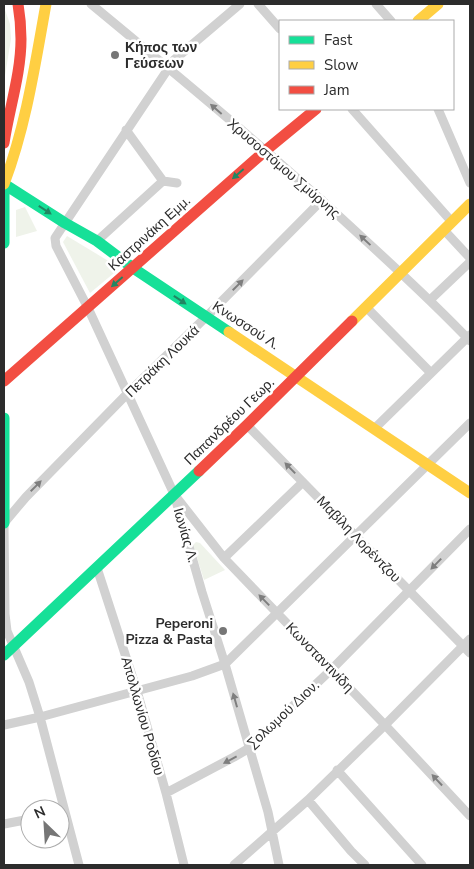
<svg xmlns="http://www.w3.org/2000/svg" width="474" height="869" font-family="'Nunito Sans',sans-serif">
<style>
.green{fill:#eff3ea}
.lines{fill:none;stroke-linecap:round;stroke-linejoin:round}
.street{stroke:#d1d1d1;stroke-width:9}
.fast{stroke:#16e098;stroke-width:11}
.slow{stroke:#ffcf43;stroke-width:11}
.jam{stroke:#f24e42;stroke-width:11}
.oneway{fill:#7e7e7e}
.oneway2{fill:#218662}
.poi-dot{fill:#767676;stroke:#fff;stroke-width:2}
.labels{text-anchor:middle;stroke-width:5;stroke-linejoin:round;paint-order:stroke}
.poi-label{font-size:14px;font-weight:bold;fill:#2c2c2c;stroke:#fff;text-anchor:start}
.street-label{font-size:14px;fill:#2c2c2c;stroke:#fff}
</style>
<rect width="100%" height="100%" fill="#fff"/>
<path class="green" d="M4,7L10,24L11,39L4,82Z
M25,207L37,231L16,237V210Z
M67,236L120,268L90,293L63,242Z
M196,542L200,543L225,570L204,580L193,545Z"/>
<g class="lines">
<path class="street" d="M91,4C183,80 276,157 364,239C400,272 436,305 470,341
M240,4L174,60L65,223L55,238L56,246L88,308L174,494L202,592L225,664L268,812L279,865
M258,4L280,29
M376,4L391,21
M352,109L452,222
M438,109L470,183
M163,181L177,183
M444,230L470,258
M97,241L163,181L126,130
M430,300L470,262
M366,307L431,373
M247,425L470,653
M374,429L470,335
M177,498L224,558L385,725L470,816
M224,558L303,482
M97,568L137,691L166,793L184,865
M4,725L40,717L192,676L225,664L470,423
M337,770L422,865
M166,793L234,757L246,750L332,669L470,529
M308,800L351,851L365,865
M4,824L30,819
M79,865L40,717L29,682L7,631L5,614L4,523L26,497L128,393L206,317L322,200
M234,865L308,800L385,725L470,639"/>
<path class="fast" d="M4,182V243
M4,184L65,223L97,241L133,268L229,332
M4,418V523
M4,655L199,471"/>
<path class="slow" d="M418,21L438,4
M4,184C26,126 35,65 46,4
M352,321L470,204
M229,332L470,493"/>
<path class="jam" d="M4,143C9,109 21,74 21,39C21,27 20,16 18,4
M4,381L265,151L316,109
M199,471L247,425L352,321"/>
</g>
<defs><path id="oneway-solid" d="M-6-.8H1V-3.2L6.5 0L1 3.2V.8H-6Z" transform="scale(1.25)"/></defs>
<g class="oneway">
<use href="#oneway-solid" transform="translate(216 109) rotate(-139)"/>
<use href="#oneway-solid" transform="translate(365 240) rotate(-137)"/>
<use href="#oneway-solid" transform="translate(238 285) rotate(-45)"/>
<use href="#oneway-solid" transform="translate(290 468) rotate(-134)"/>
<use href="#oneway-solid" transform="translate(36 486) rotate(-45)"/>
<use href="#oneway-solid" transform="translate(436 564) rotate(134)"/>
<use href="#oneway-solid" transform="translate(264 600) rotate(-134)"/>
<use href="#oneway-solid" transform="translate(235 700) rotate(-106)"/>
<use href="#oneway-solid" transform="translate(230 760) rotate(152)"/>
<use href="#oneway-solid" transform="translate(437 780) rotate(-133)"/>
</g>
<g class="oneway2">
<use href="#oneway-solid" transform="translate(238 174) rotate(139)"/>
<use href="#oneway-solid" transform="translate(45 210) rotate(33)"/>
<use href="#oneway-solid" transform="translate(117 282) rotate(139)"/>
<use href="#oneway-solid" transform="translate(180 300) rotate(34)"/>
</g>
<g class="poi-dot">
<circle cx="115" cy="55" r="5"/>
<circle cx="223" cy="631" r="5"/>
</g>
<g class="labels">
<g class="poi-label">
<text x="125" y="52">Κήπος των<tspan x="125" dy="16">Γεύσεων</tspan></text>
<text x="213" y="628" text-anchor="end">Peperoni<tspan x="213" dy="16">Pizza &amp; Pasta</tspan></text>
</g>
<g class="street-label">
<text transform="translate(284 168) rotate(41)" y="5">Χρυσοστόμου Σμύρνης</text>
<text transform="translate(149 233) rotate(-42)" y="5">Καστρινάκη Εμμ.</text>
<text transform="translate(246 325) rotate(33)" y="5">Κνωσσού Λ.</text>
<text transform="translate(162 361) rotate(-44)" y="5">Πετράκη Λουκά</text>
<text transform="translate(229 421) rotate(-44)" y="5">Παπανδρέου Γεωρ.</text>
<text transform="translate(186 535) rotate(74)" y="5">Ιωνίας Λ.</text>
<text transform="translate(359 539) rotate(46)" y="5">Μαβίλη Λορέντζου</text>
<text transform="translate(320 657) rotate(46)" y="5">Κωνσταντινίδη</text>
<text transform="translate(283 714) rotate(-43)" y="5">Σολωμού Διον.</text>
<text transform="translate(143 716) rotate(74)" y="5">Απολλωνίου Ροδίου</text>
</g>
</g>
<rect width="474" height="869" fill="none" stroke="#2c2c2c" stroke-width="10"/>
<rect x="279" y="20" width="175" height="90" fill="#ffffff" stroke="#ababab"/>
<rect x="289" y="36" width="25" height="8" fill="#16e098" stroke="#ababab"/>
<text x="324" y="45" font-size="15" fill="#2c2c2c">Fast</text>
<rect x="289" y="61" width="25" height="8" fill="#ffcf43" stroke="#ababab"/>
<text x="324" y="70" font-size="15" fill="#2c2c2c">Slow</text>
<rect x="289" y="86" width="25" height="8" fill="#f24e42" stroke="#ababab"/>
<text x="324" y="95" font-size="15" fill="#2c2c2c">Jam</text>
<g transform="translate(45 824) rotate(335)"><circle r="24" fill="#ffffff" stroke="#ababab"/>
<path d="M0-4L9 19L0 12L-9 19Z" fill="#767676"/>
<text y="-8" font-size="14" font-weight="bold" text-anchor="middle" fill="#2c2c2c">N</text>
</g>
</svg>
